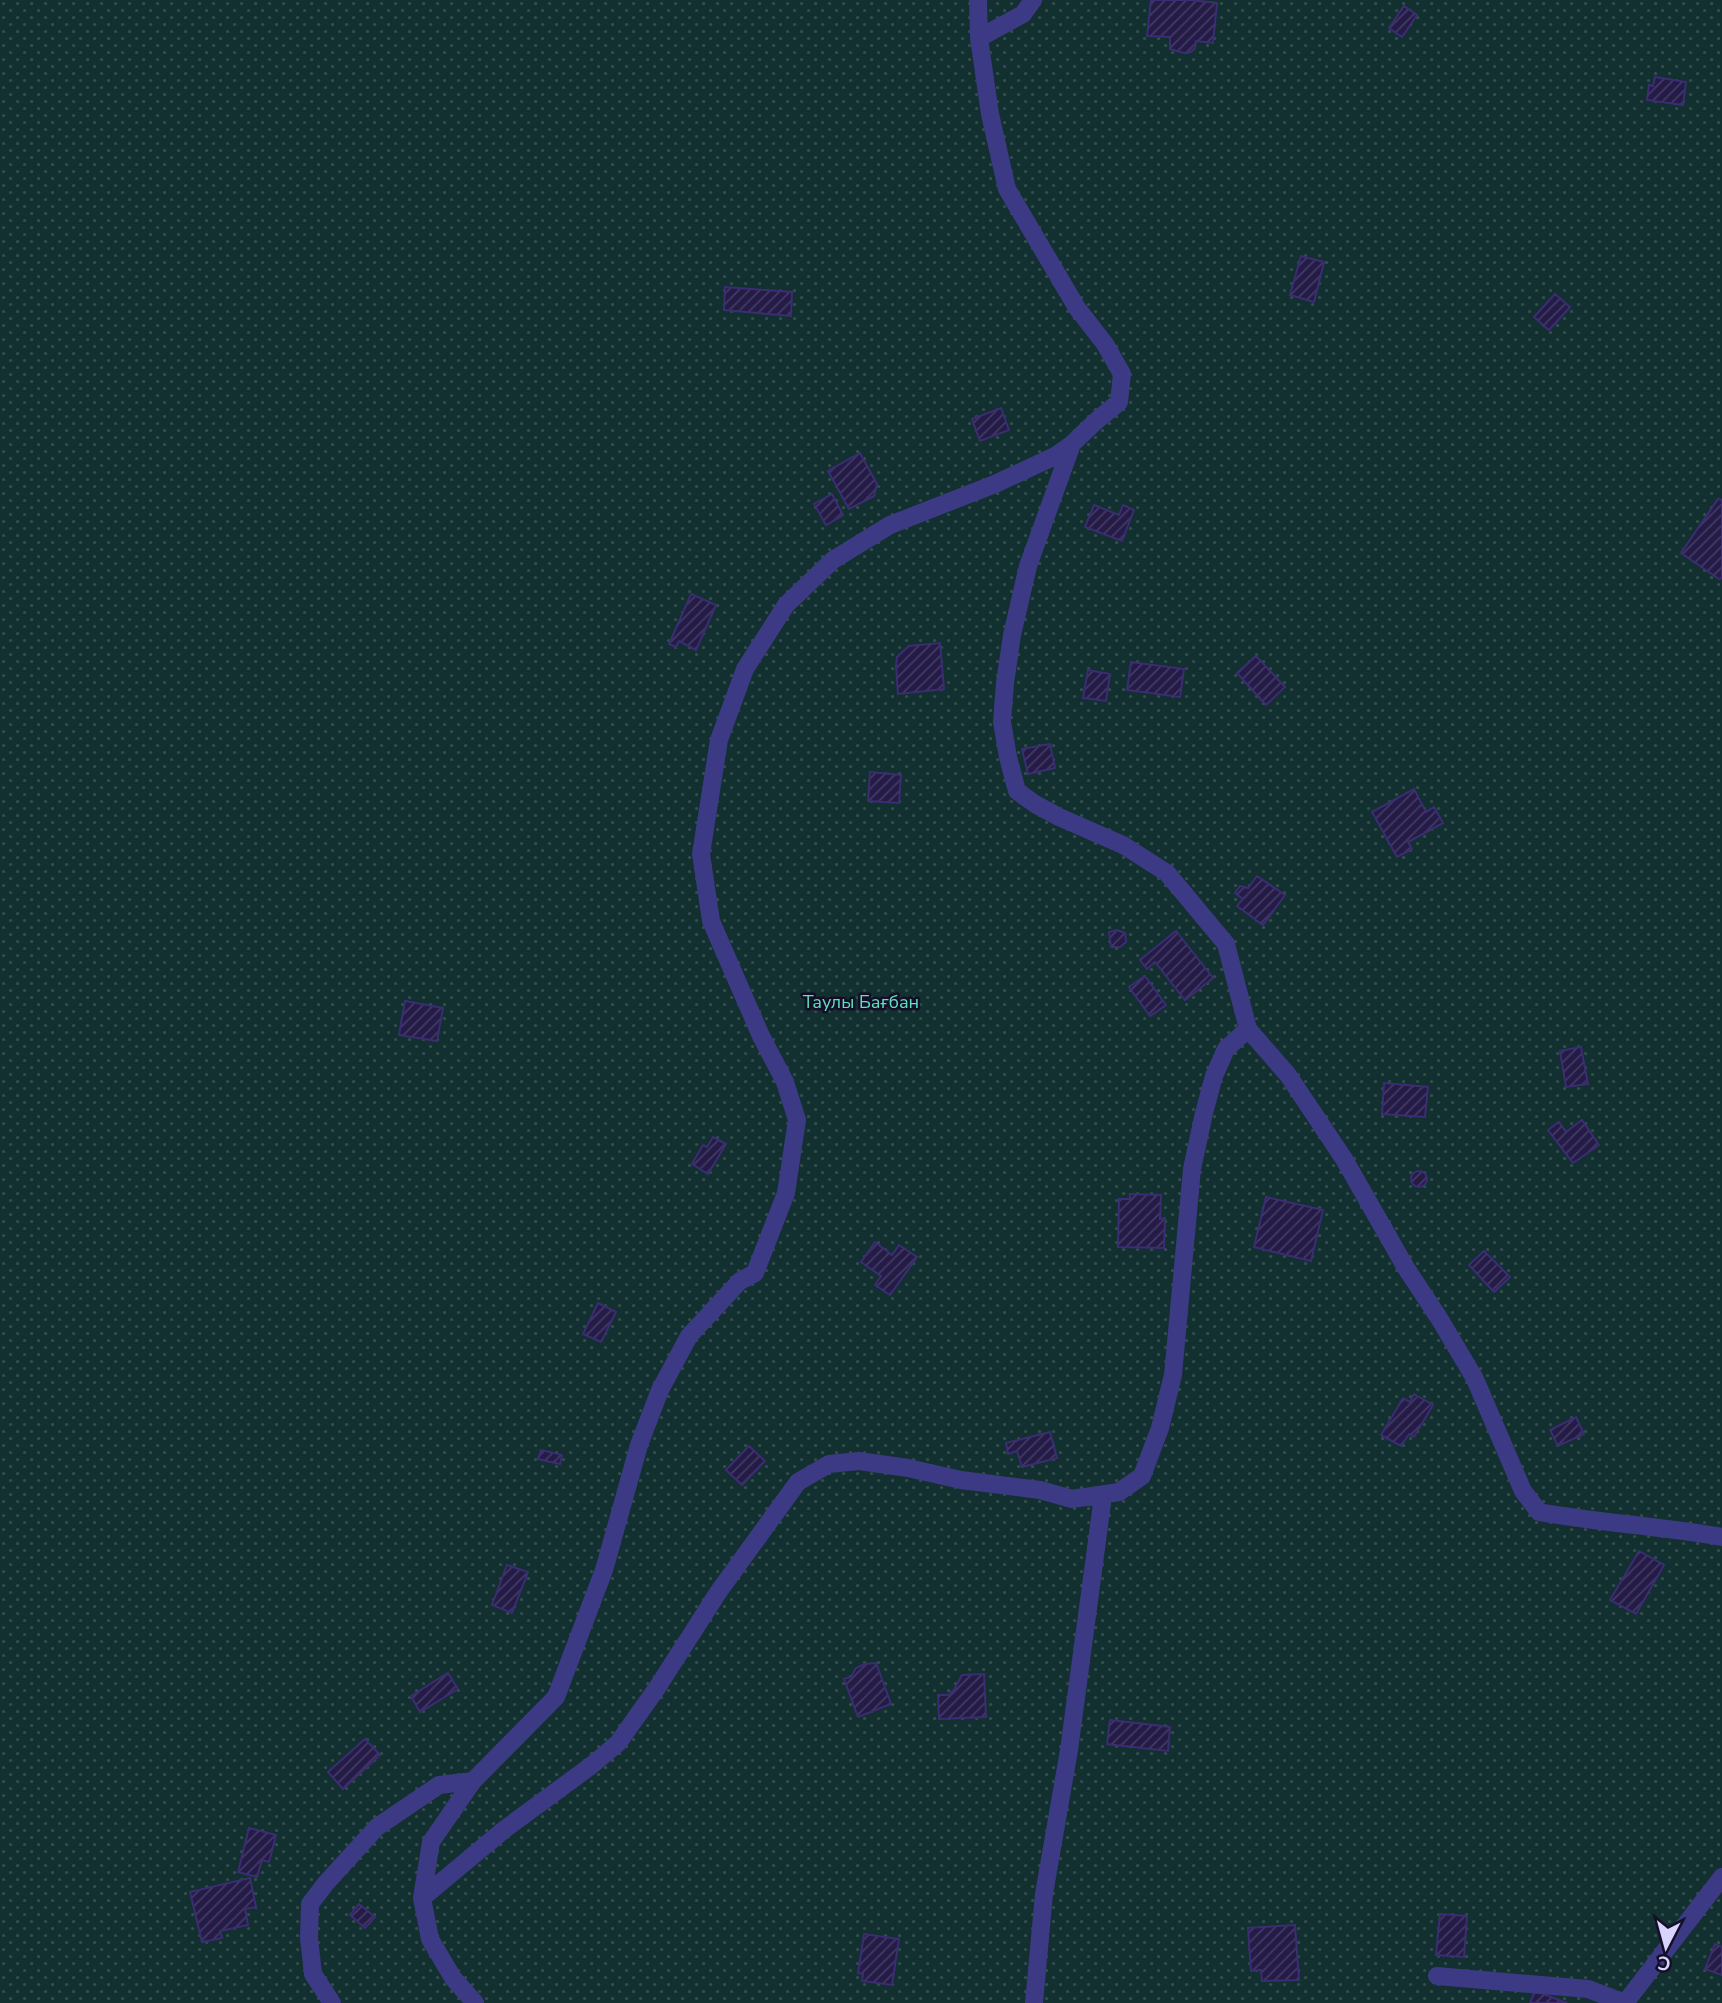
<svg xmlns="http://www.w3.org/2000/svg" width="1722" height="2003" font-family="'Nunito Sans',sans-serif">
<style>
.garden{fill:url(#garden-dots)}
.building{fill:url(#building-hatch);stroke:#3b2d73;stroke-width:2}
.lines{fill:none;stroke-linecap:round;stroke-linejoin:round}
.minor{stroke:#3d3a85;stroke-width:18}
.labels{text-anchor:middle;stroke-width:5;stroke-linejoin:round;paint-order:stroke}
.park-label{font-size:18px;fill:#5fe0c0;stroke:#130f26}
</style>
<defs>
<pattern id="garden-dots" width="8" height="8" patternUnits="userSpaceOnUse" patternTransform="scale(1.75)"><rect width="8" height="8" fill="#12302f"/><path d="M2 2h.1M6 6h.1" fill="none" stroke="#344d4e" stroke-width="1.8" stroke-linecap="round"/></pattern>
<pattern id="building-hatch" width="6" height="6" patternUnits="userSpaceOnUse" patternTransform="scale(1.75)"><rect width="6" height="6" fill="#241b47"/><path d="M-1 1l2-2M0 6l6-6M5 7l2-2" fill="none" stroke="#433b63"/></pattern>
</defs>
<rect width="100%" height="100%" fill="#130f26"/>
<path class="garden" d="M0,0H1722V2003H0Z"/>
<path class="building" d="M1151,0H1190L1217,3L1213,43L1196,41L1195,48L1191,52L1184,53L1170,49V37L1147,36Z
M1404,6L1417,15L1402,37L1389,28Z
M1655,77L1686,82L1683,105L1647,100L1649,85L1653,86Z
M1301,256L1324,262L1314,302L1290,295Z
M725,287L792,292L791,316L724,310Z
M1555,294L1570,307L1549,330L1534,317Z
M1001,408L1009,430L980,441L972,419Z
M860,453L877,484L874,496L849,509L828,471Z
M832,494L843,515L826,525L814,504Z
M1718,499L1722,500V578L1719,579L1681,553Z
M1094,505L1119,515L1123,505L1134,510L1122,541L1085,527Z
M691,594L716,605L696,650L679,641L676,647L669,644Z
M940,643L944,689L898,694L896,666L897,657L909,646Z
M1256,656L1285,687L1266,705L1237,673Z
M1131,662L1184,669L1180,697L1127,690Z
M1088,670L1110,674L1106,701L1083,698Z
M1050,744L1055,768L1028,774L1022,749Z
M870,772L901,775L899,803L868,801Z
M1414,789L1426,812L1434,807L1443,823L1408,842L1412,849L1397,857L1372,812Z
M1257,876L1285,895L1263,925L1237,906L1243,899L1235,893L1240,886L1248,888Z
M1117,930L1125,933L1126,942L1120,947H1111L1109,932Z
M1176,931L1213,978L1185,1000L1155,962L1147,969L1140,960Z
M1145,976L1166,1005L1150,1016L1129,987Z
M405,1001L443,1008L437,1041L399,1035Z
M1581,1047L1588,1084L1566,1087L1560,1051Z
M1384,1083L1428,1087L1425,1117L1382,1114Z
M1582,1120L1599,1145L1573,1163L1548,1130L1559,1122L1566,1132Z
M713,1137L726,1144L708,1174L692,1164L703,1145L707,1147Z
M1411 1179a8 8 0 1 1 16 0a8 8 0 1 1-16 0Z
M1130,1194L1161,1195L1160,1219L1165,1218L1164,1248L1118,1247L1119,1199H1130Z
M1266,1197L1323,1210L1311,1261L1254,1247Z
M875,1242L892,1255L899,1245L917,1257L890,1295L875,1285L881,1276L861,1262Z
M1484,1251L1510,1277L1494,1292L1469,1265Z
M598,1303L616,1312L601,1342L583,1334Z
M1414,1394L1433,1405L1414,1437L1409,1434L1401,1446L1381,1435L1403,1398L1410,1402Z
M1576,1417L1584,1434L1558,1446L1550,1430Z
M1050,1432L1057,1458L1022,1467L1017,1451L1008,1454L1006,1443Z
M749,1446L765,1461L742,1485L726,1470Z
M541,1450L562,1455L560,1464L538,1459Z
M1639,1551L1664,1565L1636,1614L1610,1600Z
M507,1565L528,1572L512,1613L492,1605Z
M876,1663L891,1704L858,1717L844,1679L851,1677L856,1668L865,1664Z
M448,1673L458,1689L420,1712L411,1696Z
M984,1674L986,1717L939,1719L938,1695H948L954,1690L962,1675Z
M1110,1720L1170,1727L1168,1751L1107,1744Z
M365,1739L380,1755L343,1789L328,1772Z
M249,1828L276,1835L269,1862L262,1860L257,1877L238,1872Z
M250,1878L256,1907L245,1909L248,1925L220,1931L222,1938L202,1942L190,1892Z
M359,1904L375,1917L365,1928L350,1915Z
M1440,1914L1467,1916L1464,1957L1436,1955Z
M1295,1925L1299,1980L1262,1981L1261,1970L1251,1971L1248,1928Z
M864,1934L899,1939L892,1985L862,1981L863,1974L858,1973Z
M1715,1944L1722,1947V1975L1705,1969Z
M1535,1991L1567,2003H1530Z"/>
<g class="lines">
<path class="minor" d="M979,38L1023,14L1033,0
M1072,444L1028,566L1012,635L1005,683L1002,722L1008,757L1017,791L1035,804L1059,817L1123,845L1167,873L1226,944L1248,1029L1288,1075L1344,1159L1406,1268L1439,1318L1475,1379L1523,1491L1539,1512C1600,1523 1661,1526 1722,1537
M422,1898L505,1829L592,1765L618,1743L657,1688L719,1591L798,1482L829,1464L859,1461L908,1468L961,1480L1040,1490L1072,1499L1119,1492L1142,1476L1160,1428L1173,1375L1192,1169L1204,1113L1214,1076L1226,1049L1248,1029
M1437,1976L1588,1989L1625,2003
M332,2003L313,1974L309,1938L310,1904L326,1883L377,1827L439,1785L473,1781
M475,2003L453,1978L430,1939L422,1898L431,1842L473,1781L556,1697L604,1570L639,1445L660,1390L689,1336L740,1281L755,1273L786,1193L797,1120L785,1082L761,1036L711,921L701,854L719,740L745,669L786,605L833,560L890,525L995,484L1055,456L1072,444L1095,422L1119,402L1122,374L1105,344L1077,308L1007,189L990,114L979,38L978,0
M1034,2003L1044,1894L1069,1750L1103,1496
M1625,2003L1722,1877"/>
</g>
<g class="labels">
<g class="park-label">
<text x="861" y="1008">Таулы Бағбан</text>
</g>
</g>
<g transform="translate(1666 1947) rotate(186)" stroke="#130f26" stroke-width="5" paint-order="stroke">
<path d="M0-5L12 26L0 18L-12 26Z" fill="#d9d4ff"/>
<text y="-10" font-size="19" font-weight="bold" text-anchor="middle" fill="#d9d4ff">С</text>
</g>
</svg>
